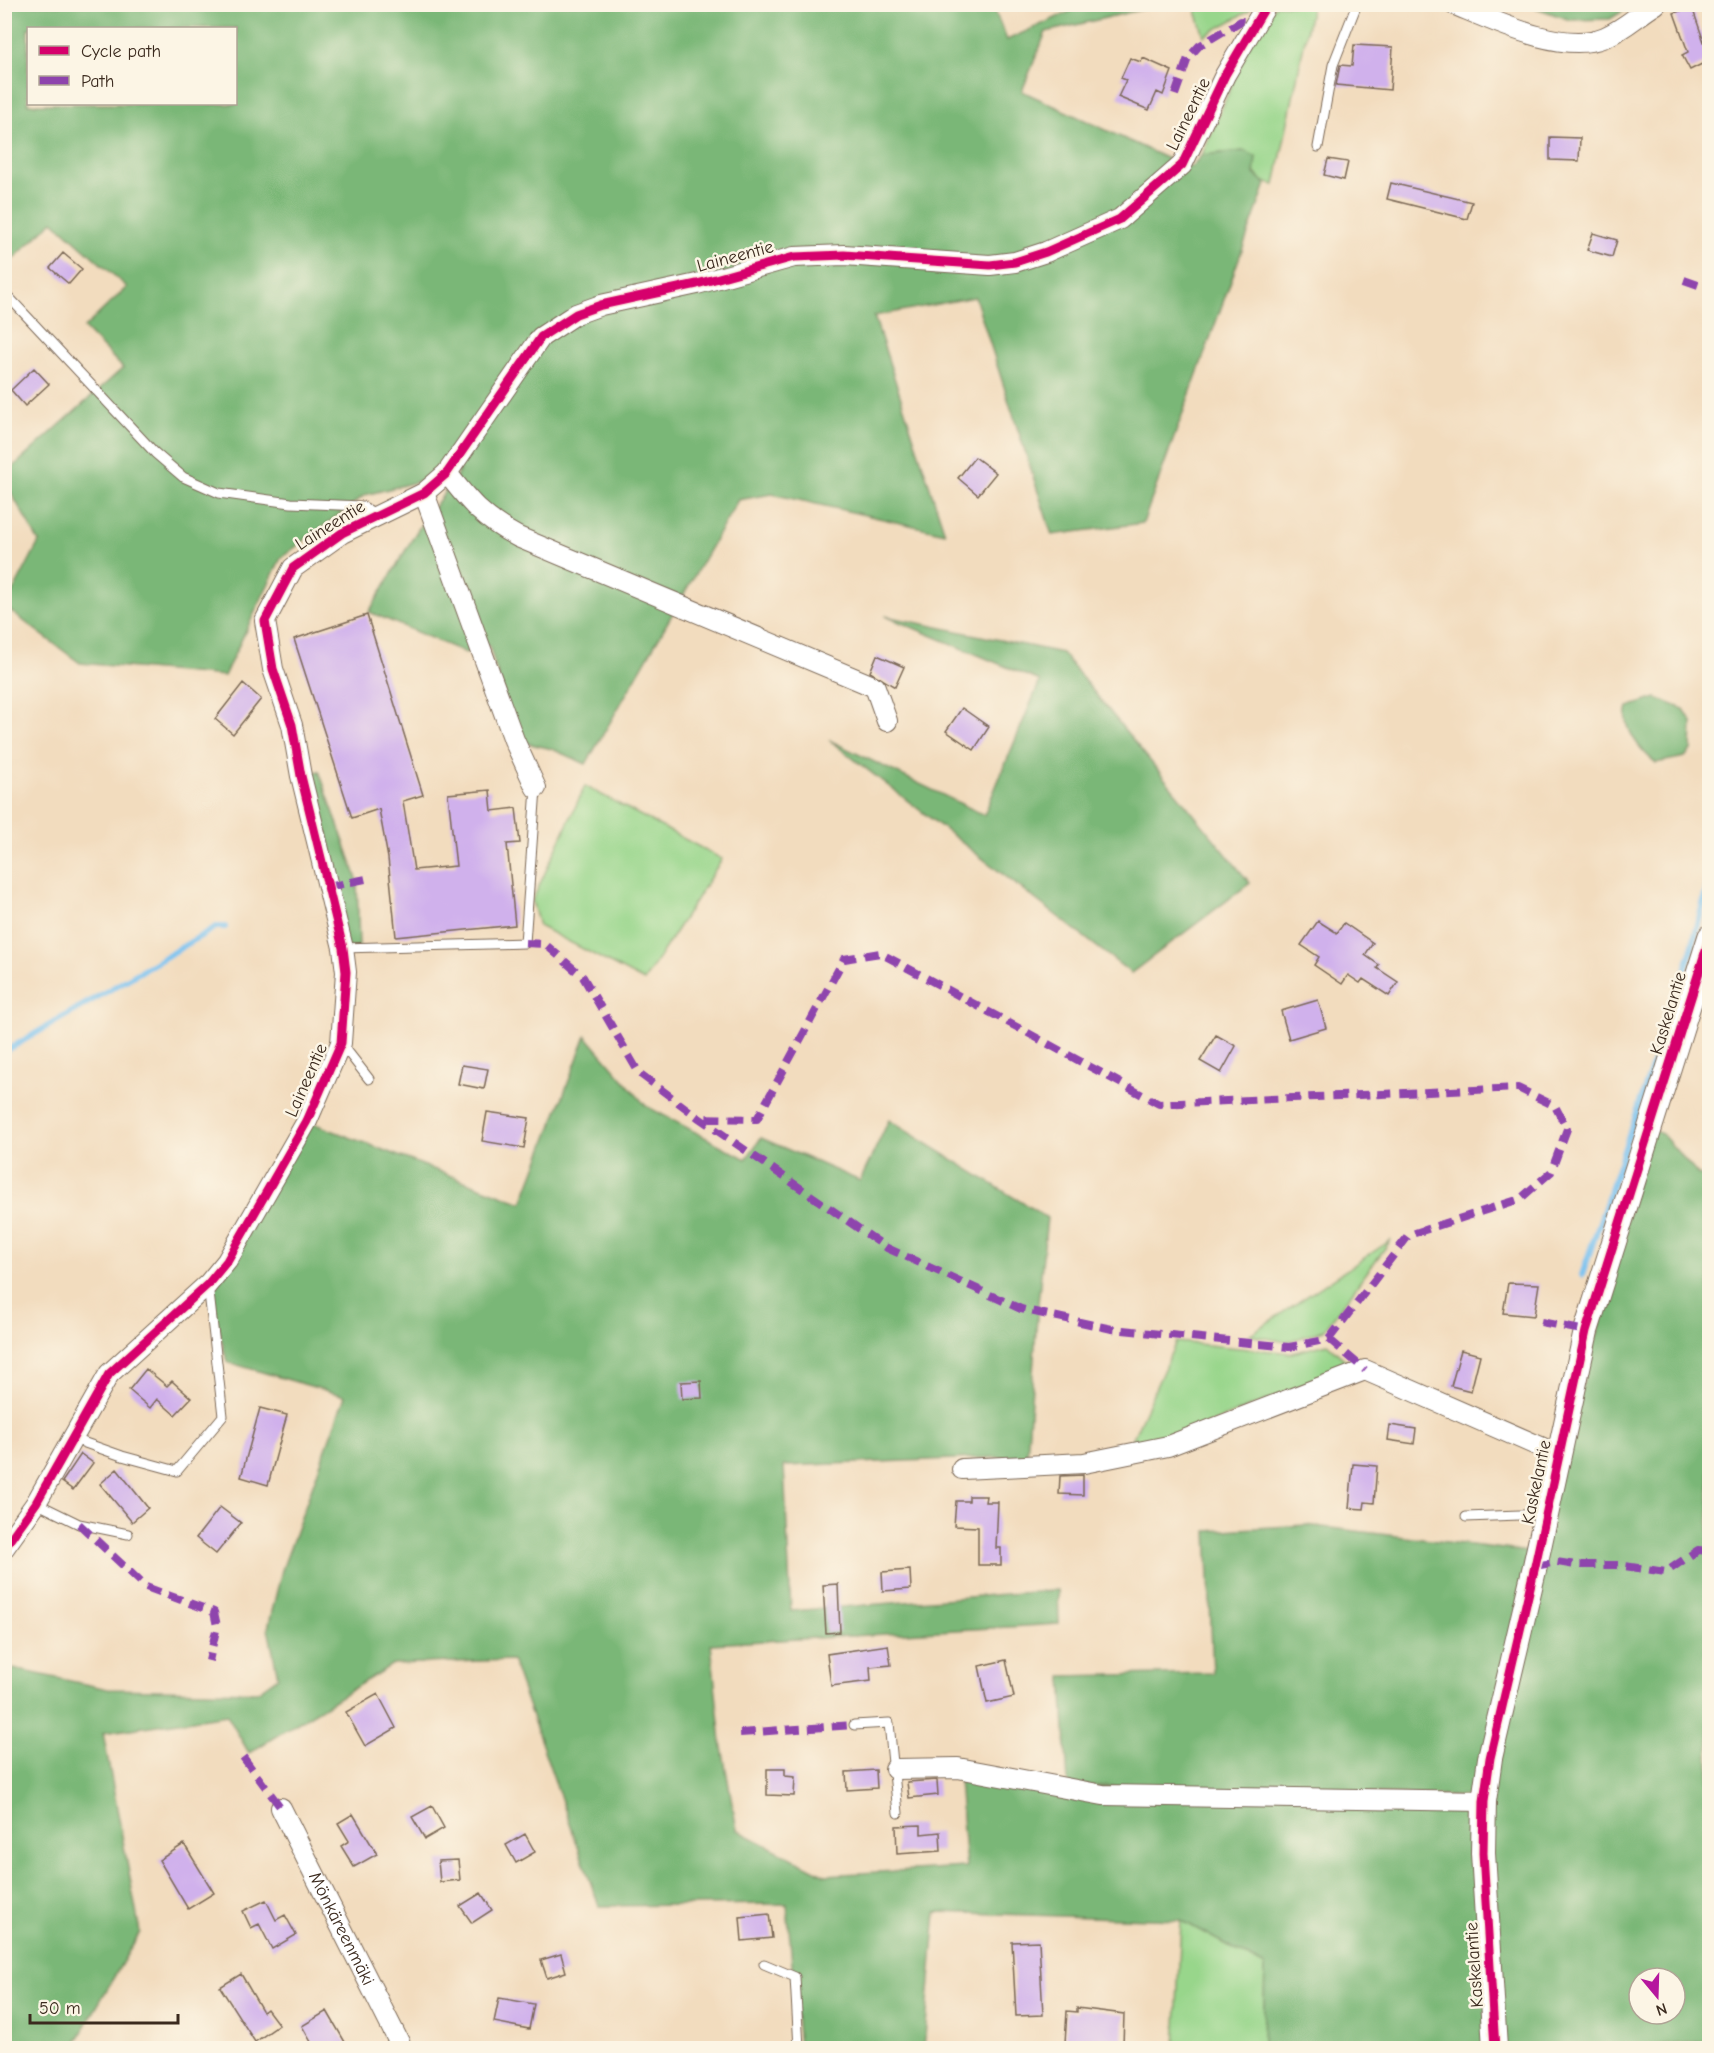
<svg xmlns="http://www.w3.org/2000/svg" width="1714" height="2053" font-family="'Comic Neue',sans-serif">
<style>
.green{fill:#98d68b;stroke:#6a8054;stroke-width:1.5}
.forest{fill:#7ab777;stroke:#5a704a;stroke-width:1.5;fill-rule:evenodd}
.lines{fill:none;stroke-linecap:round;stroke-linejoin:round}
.stream{stroke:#78c1f0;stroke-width:6}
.building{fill:#d0b1ec}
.service-casing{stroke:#7b6856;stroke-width:11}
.minor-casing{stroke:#7b6856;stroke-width:22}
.tertiary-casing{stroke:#7b6856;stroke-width:26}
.service{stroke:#fff;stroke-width:9}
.minor{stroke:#fff;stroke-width:20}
.tertiary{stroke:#fff;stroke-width:24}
.quiet{stroke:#8e44ad;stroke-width:8;stroke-dasharray:15 8;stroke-linecap:butt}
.cycleway-casing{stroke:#fcf5e5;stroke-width:13}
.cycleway{stroke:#d6006c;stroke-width:9}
.labels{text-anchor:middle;stroke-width:5;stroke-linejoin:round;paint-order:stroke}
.street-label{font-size:18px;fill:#3b2a1e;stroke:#fcf5e5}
</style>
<rect width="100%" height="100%" fill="#fcf5e5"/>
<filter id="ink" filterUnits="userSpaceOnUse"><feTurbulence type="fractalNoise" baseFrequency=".0167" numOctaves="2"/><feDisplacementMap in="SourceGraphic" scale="12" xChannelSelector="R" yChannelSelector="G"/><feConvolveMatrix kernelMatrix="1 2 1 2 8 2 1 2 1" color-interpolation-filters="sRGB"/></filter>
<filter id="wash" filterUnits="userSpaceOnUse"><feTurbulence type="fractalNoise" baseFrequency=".008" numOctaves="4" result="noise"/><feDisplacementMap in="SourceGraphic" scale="24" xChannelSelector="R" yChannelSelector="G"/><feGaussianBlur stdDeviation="1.35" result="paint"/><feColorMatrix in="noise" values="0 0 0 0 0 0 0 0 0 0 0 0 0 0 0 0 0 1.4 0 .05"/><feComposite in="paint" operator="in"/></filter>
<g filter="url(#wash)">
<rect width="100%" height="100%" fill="#f2dcbe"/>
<path class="green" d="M1194,5V4L1252,5L1249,11L1204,36Z
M1276,5H1312L1275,185C1256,183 1251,167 1245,151L1202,155L1255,31Z
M585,786L722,859L644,981L539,926L532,901Z
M1391,1240L1324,1330L1287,1342L1249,1335Z
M1176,1342L1292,1353L1327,1344L1352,1366L1168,1440L1129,1447Z
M1181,1920L1265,1966L1263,2048H1175Z"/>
<path class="forest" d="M992,4L1007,40L1084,5H1161L1046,32L1022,91L1166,158L1191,167L1202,155L1245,151L1256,157L1254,174L1266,184L1143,523L1052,535L975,297L874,316L945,533L772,494L738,500L586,764L552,749L518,741L489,645L466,653L369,612L417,531L460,471L365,495L281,558L224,676L80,663L5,607L39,542L5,482L4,475L123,368L84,328L127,287L53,221L11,261L5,257V5ZM28,28H236V104H28Z
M1528,5L1633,4V5L1610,19L1570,20Z
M885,616L1062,653L1250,883L1131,973L829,740L984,815L1040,681Z
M1656,698L1684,709L1692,722L1691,750L1685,757L1656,763C1641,751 1621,728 1628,707Z
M319,771L357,879L359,947L343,948L301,776Z
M586,1036L646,1106L746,1159L761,1138L860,1181L889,1120L1047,1218L1038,1303L1027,1456L784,1466L791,1611L1058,1590L1059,1624L711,1644L721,1742L737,1830L825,1875L966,1867L958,1768L1068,1787L1484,1801L1535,1566L1651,1129L1662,1134L1699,1176L1709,1174V2041L1640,2048H1263L1265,1966L1181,1920L936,1912L924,2048H799L787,1904L599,1906L512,1660L393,1664L249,1753L227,1715L103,1733L140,1932L73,2048H5V1667L108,1689L257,1692L278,1677L268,1628L282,1570L345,1396L227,1362L208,1284L307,1121L522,1203ZM1639,1978H1675V2014H1639Z
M1306,1525L1528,1552L1479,1797L1068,1785L1062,1676L1213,1673L1207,1531Z"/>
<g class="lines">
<path class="stream" d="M4,1052L216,927H225
M1582,1275L1691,952L1710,875"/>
</g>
<g id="blocks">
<path class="building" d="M1692,7L1704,42L1710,39V60L1690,70L1682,55L1688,52L1674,13Z
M1354,45L1393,47L1390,90L1336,85L1340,65L1352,66Z
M1130,58L1141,62L1143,58L1172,71L1163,95L1157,92L1149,110L1118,97L1126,80L1121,78Z
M1550,137L1580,138L1579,161L1550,160Z
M1328,159L1348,162L1344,180L1324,175Z
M1391,183L1472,202L1467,219L1387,199Z
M1593,233L1617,240L1612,257L1587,250Z
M63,253L82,269L69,284L50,268Z
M34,368L49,384L25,406L11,390Z
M975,457L996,473L978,495L958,478Z
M367,615L423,795L403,801L414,870L456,866L448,794L490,790L492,811L516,808L520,843L507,844L515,925L396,937L388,858L379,809L352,818L294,639Z
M877,655L904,667L895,687L870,672Z
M243,683L261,699L233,734L215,719Z
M962,708L989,727L974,750L946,731Z
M1318,921L1337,933L1344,923L1373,943L1365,955L1379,965L1377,968L1398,982L1389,996L1363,979L1360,983L1348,975L1342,984L1314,965L1319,957L1301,945Z
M1318,1000L1326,1028L1289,1039L1281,1011Z
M1216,1035L1236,1046L1221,1073L1200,1061Z
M462,1065L488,1069L484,1089L458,1084Z
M487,1112L529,1118L524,1148L482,1141Z
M1508,1283L1539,1284L1534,1316L1503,1313Z
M1461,1350L1480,1355L1471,1391L1451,1386Z
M146,1369L167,1386L172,1381L191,1398L175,1415L157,1399L150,1408L129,1390Z
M701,1381L702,1398L682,1399L681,1382Z
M260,1408L287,1415L268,1485L241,1477Z
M1390,1425L1416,1429L1414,1444L1388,1440Z
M81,1454L93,1463L73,1490L62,1482Z
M1353,1464L1377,1466L1374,1503L1365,1502L1364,1509L1349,1508Z
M117,1469L148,1508L132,1522L100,1484Z
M1083,1475V1495L1059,1494L1060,1476Z
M969,1496H986L985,1502H998L996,1548H1001V1565H978V1527L954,1526L956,1501H969Z
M220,1507L241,1523L216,1554L196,1538Z
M910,1570L911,1589L883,1591L882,1572Z
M838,1584L840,1632L826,1633L823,1585Z
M888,1645L891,1665L870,1667L871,1681L831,1686L827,1654Z
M1006,1660L1014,1697L987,1703L979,1666Z
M378,1694L396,1728L365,1746L346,1712Z
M767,1769H785V1776L795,1777L794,1796L767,1795Z
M876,1770L877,1788L847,1790L846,1772Z
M937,1780L938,1795L909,1798L907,1782Z
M432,1806L444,1828L425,1839L412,1817Z
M353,1814L377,1854L354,1867L341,1846L349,1841L338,1823Z
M921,1825V1834L940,1832L941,1851L897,1854L896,1826Z
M525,1834L535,1852L516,1863L506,1845Z
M184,1844L214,1893L188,1909L159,1860Z
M458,1860L460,1880L440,1882L438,1861Z
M481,1893L492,1910L472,1923L460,1906Z
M266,1900L276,1920L285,1915L296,1935L272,1949L259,1924L251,1928L243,1911Z
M769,1914L772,1938L742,1941L740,1917Z
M1039,1941L1043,2015L1016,2016L1012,1942Z
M561,1954L566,1972L547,1978L541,1960Z
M241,1974L263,2012L267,2009L279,2025L255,2042L220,1987Z
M499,1998L534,2004L529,2029L494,2022Z
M1077,2008L1124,2014L1123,2046L1065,2043L1067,2011L1077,2012Z
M327,2011L349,2049H315L302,2026Z"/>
</g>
</g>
<g filter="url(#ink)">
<use href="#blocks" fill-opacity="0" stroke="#7b6856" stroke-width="1.5"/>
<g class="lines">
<g class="service-casing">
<path id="service" d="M1318,147L1333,65L1357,4
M4,292L155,453L183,477L219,493L291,503L362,506L377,515
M343,948L525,943L536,788
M341,1043L369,1079
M71,1438L122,1456L177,1471L223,1416L208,1284
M36,1503L79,1524L128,1534
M1466,1517L1546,1514
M854,1725L889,1723L898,1813
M764,1964L795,1977L799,2048"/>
</g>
<g class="minor-casing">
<g id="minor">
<path d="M1453,4C1492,20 1563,55 1605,37C1624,29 1638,15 1656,4"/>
<path d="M447,473C470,503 484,519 518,537L875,687L887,721"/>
<path d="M424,493L514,740L536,788"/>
<path d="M962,1469L1084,1463L1168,1446L1365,1370L1559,1455"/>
<path d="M4,1548L36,1503L109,1374L208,1284L227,1261L307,1121L341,1043L346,972L343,948L301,776L292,725L273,669L265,621L293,568L342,533L424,493L447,473L541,337L576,314L601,305L697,284L794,257L844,255L990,265L1015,262L1046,252L1120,219L1182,165L1225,75L1267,4"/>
<path d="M895,1769L958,1768L1103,1795L1484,1801"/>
<path id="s1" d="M281,1808L402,2048"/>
</g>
</g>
<g class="tertiary-casing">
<path id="tertiary" d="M1495,2048L1483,1853L1484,1801L1490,1758L1535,1566L1586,1331L1710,937"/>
</g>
<use href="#service" class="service"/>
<use href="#minor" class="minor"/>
<use href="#tertiary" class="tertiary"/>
<path class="quiet" d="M1175,95L1188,58L1199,46L1241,21H1256
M1684,280L1710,289
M328,887L370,878
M525,943L545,944L583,977L639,1073L699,1118L887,1248L1021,1309L1112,1329L1289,1347L1329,1339L1409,1235L1520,1199L1551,1172L1567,1129L1555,1106L1518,1088L1159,1104L880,953L844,959L757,1119L699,1118
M1541,1322L1586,1331
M1329,1339L1365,1370
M79,1524L146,1587L214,1612L217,1626L209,1661
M1535,1566L1557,1562L1576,1565H1617L1666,1572L1698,1550L1710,1551
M740,1733L854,1725
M243,1757L281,1808"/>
<g class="cycleway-casing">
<path id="cycleway" d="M4,1548L36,1503L109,1374L208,1284L227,1261L307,1121L341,1043L346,972L343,948L301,776L292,725L273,669L265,621L293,568L342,533L424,493L447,473L541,337L576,314L601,305L697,284L794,257L844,255L990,265L1015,262L1046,252L1120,219L1182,165L1225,75L1267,4
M1495,2048L1483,1853L1484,1801L1490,1758L1535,1566L1586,1331L1710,937"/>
</g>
<use href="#cycleway" class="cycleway"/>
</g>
</g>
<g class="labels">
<g class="street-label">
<text transform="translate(1188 114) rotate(-64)" y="6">Laineentie</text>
<text transform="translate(735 256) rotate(-15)" y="6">Laineentie</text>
<text transform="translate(330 525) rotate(-32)" y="6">Laineentie</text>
<text transform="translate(1668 1013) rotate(-73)" y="6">Kaskelantie</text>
<text transform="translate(306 1080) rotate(-66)" y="6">Laineentie</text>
<text transform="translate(1536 1482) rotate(-78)" y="6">Kaskelantie</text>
<text dy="6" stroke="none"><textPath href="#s1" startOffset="135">Mönkäreenmäki</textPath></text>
<text transform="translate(1474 1965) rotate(-94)" y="6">Kaskelantie</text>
</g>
</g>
<rect width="1714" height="2053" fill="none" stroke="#fcf5e5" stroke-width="24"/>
<rect x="27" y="27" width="210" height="78" fill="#fcf5e5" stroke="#afa495" stroke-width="1.5"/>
<rect x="39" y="46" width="30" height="9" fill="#d6006c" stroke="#afa495" stroke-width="1.5"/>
<text x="81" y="57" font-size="18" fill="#3b2a1e">Cycle path</text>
<rect x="39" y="76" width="30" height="9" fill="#8e44ad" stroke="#afa495" stroke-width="1.5"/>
<text x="81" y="87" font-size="18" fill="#3b2a1e">Path</text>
<g transform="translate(1657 1996) rotate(161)"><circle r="28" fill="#fcf5e5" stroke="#afa495" stroke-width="1.5"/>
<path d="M0-4.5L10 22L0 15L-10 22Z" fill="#b5179e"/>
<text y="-9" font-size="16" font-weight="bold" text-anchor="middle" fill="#3b2a1e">N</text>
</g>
<path d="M30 2014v9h148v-9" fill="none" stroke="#3b2a1e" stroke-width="3"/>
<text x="39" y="2014" font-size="18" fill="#3b2a1e" stroke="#fcf5e5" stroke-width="4.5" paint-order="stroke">50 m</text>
</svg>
